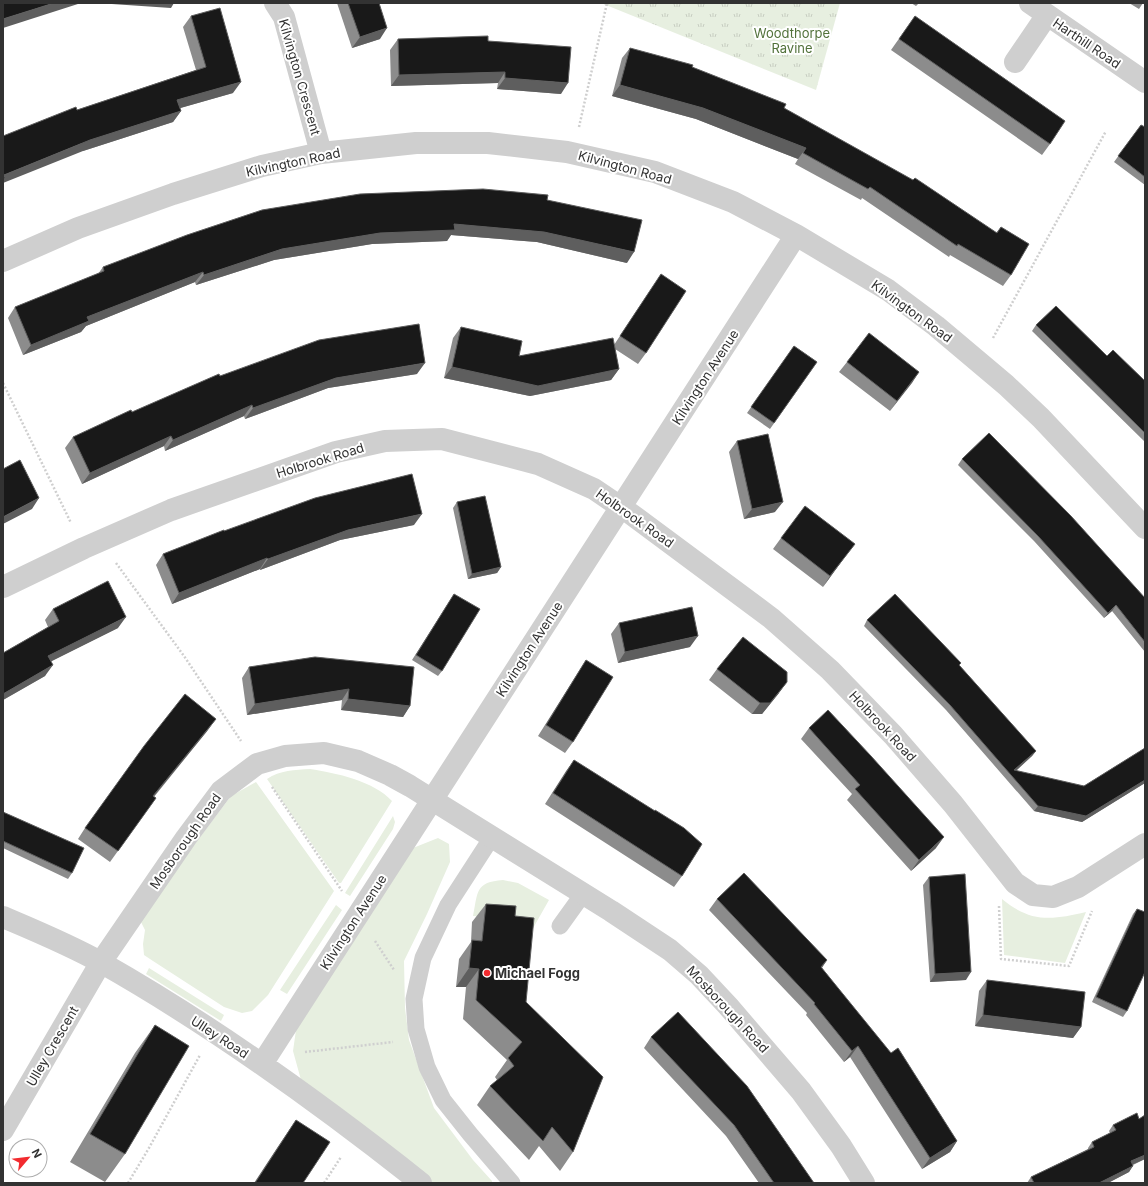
<svg xmlns="http://www.w3.org/2000/svg" width="1148" height="1186" font-family="Inter,sans-serif">
<style>
.green{fill:#e7efe0}
.park{fill:url(#park-tufts)}
.lines{fill:none;stroke-linecap:round;stroke-linejoin:round}
.path{stroke:#cfcfcf;stroke-width:2.5;stroke-dasharray:2 2;stroke-linecap:butt}
.lane{stroke:#cfcfcf;stroke-width:17}
.street{stroke:#cfcfcf;stroke-width:22}
.wall{fill:#8c8c8c}
.shaded-wall{fill:#5e5e5e}
.building{fill:#191919;stroke:#5e5e5e}
.poi-dot{fill:#f22b2f;stroke:#fff;stroke-width:1.5}
.labels{text-anchor:middle;stroke-width:4;stroke-linejoin:round;paint-order:stroke}
.park-label{font-size:13px;fill:#52723b;stroke:#fff}
.street-label{font-size:13px;fill:#323232;stroke:#fff}
.poi-label{font-size:13px;font-weight:bold;fill:#323232;stroke:#fff;text-anchor:start}
</style>
<defs>
<pattern id="park-tufts" width="24" height="20" patternUnits="userSpaceOnUse"><rect width="24" height="20" fill="#e7efe0"/><path d="M3 7l-1-3M5 7V3M7 7l1-3M15 17l-1-3M17 17v-4M19 17l1-3" fill="none" stroke="#c7cdc1"/></pattern>
</defs>
<rect width="100%" height="100%" fill="#fff"/>
<path class="green" d="M310,769C336,773 374,781 392,801L341,883H339L267,779C280,770 295,770 310,769Z
M256,782L334,891L268,995L252,1011L242,1013L224,1007L153,961L144,955L143,944L145,930L139,918L231,796Z
M393,816L395,822L393,829L350,896L345,893Z
M438,838L449,844L450,862L427,914L404,961L405,1008L409,1040L434,1108L473,1160L492,1181V1183H431L301,1080L293,1051L296,1030L413,848Z
M503,880L518,883L549,900L532,930L484,917L473,916C478,892 475,882 503,880Z
M1002,899C1031,923 1052,920 1086,912L1065,963L1004,955Z
M336,905L342,910L287,994L280,990Z
M149,968L224,1015L221,1021L146,974Z"/>
<path class="park" d="M601,3H840L816,90Z"/>
<g class="lines">
<path class="path" d="M579,127L607,3
M993,338L1106,131
M3,383L71,523
M116,563L184,656L241,741
M272,787L342,891
M999,906L1001,959L1069,966L1092,911
M375,941L394,970
M305,1052L393,1042
M128,1183L149,1148L200,1055
M324,1183L341,1157"/>
<path class="lane" d="M492,837L448,905L423,958L414,999L416,1029L427,1067L443,1100L470,1134L512,1183
M560,926L583,894"/>
<path class="street" d="M275,3L284,17L321,153
M1030,3L1145,82
M1015,62L1047,15
M3,261L78,228L173,194L262,166L321,153L416,143H488L567,152L655,172L733,202L796,235L888,290L936,326L1006,385L1041,418L1145,528
M3,587L84,548L171,510L336,452L385,441L442,439L538,464L594,489L631,514L771,618L830,670L893,735L953,804L1015,883L1033,895L1053,897L1078,887L1145,844
M3,917C36,931 70,945 102,963C215,1027 320,1103 421,1183
M262,1064L796,235
M3,1130L101,962L186,838L221,791L257,764L285,756L324,753L358,761L390,775L410,786L611,911L670,950L699,975L728,1006L801,1091L841,1146L864,1183"/>
</g>
<path class="wall" d="M337,3H379L380,39L352,48Z
M911,3H919L916,6Z
M1129,3H1143L1139,9Z
M191,16L233,93L180,108L181,111L173,122L83,151L77,110L196,70L183,27Z
M915,16L1050,144L1042,155L891,50Z
M398,39L488,41L561,94L497,89L498,83L391,86L390,50Z
M630,48L692,67L784,108L996,233L1001,227L1011,275L1003,286L950,255L949,257L862,198L861,200L795,164L798,159L696,119L612,96L622,58Z
M1141,125L1145,127V185L1114,162Z
M547,200L627,263L537,242L451,235L447,241L372,244L274,260L196,285L195,282L86,326L81,332L23,355L8,318L15,307L98,274L103,267Z
M661,274L646,353L638,364L615,349L619,369L611,380L530,396L444,378L453,338L461,327L519,356L614,345Z
M1036,325L1107,356L1145,381V442L1032,331Z
M794,346L817,362L770,429L747,413Z
M847,362L919,372L890,411L839,372Z
M417,374L328,388L245,419L244,416L165,451L164,446L82,484L65,448L73,437L220,376Z
M737,441L775,512L744,519L729,452Z
M962,459L1145,598V652L1112,611L1104,618L1034,541L958,465Z
M457,502L501,567L497,573L468,579L453,508Z
M414,525L340,540L260,570V569L172,604L156,565L163,554L224,531Z
M781,538L847,554L823,587L773,549Z
M454,594L442,671L438,676L412,660Z
M53,609L118,628L51,661L45,676L3,700V653L48,627L45,620Z
M867,620L960,666L1036,751L1032,756L1016,771L1084,786L1145,748V783L1082,822L1034,811L946,710L864,626Z
M619,623L690,647L618,663L611,634Z
M315,657L410,706L403,717L341,710L342,700L247,715L242,678L249,667Z
M586,660L573,742L565,753L538,736L579,671Z
M717,669L779,693L762,714H752L709,680Z
M809,728L936,848L911,871L847,800L852,794L801,739Z
M208,730L154,797L156,798L110,862L78,839L85,828Z
M574,760L682,876L674,887L545,804L566,771Z
M3,812L72,873L68,879L3,848Z
M929,877L966,980L930,982L923,885Z
M717,899L822,968L957,1141L950,1152L922,1169L850,1057L844,1062L806,1015L807,1013L709,910Z
M486,904L515,916L526,1002L573,1152L560,1171L539,1146L529,1160L477,1105L490,1086L497,1080L495,1077L507,1060L463,1019L466,987H456L459,959L471,942L472,922Z
M1137,909L1127,1011L1123,1017L1092,1002L1133,914Z
M987,980L1081,1027L1073,1038L975,1026L979,991Z
M155,1025L125,1154L105,1182L70,1162L135,1053Z
M651,1037L814,1183H759L726,1136L644,1048Z
M1145,1115V1159L1133,1165L1129,1172L1108,1183H1027L1031,1177L1088,1149V1148L1092,1142L1110,1133L1109,1131L1113,1125L1139,1119Z
M296,1120L303,1183H254L277,1148Z"/>
<path class="shaded-wall" d="M54,3H81L3,28V19Z
M97,3H174L171,8Z
M387,28L380,39L352,48L360,37Z
M505,72L498,83L391,86L399,75Z
M505,78L568,83L561,94L497,89Z
M241,82L233,93L170,111L177,100Z
M620,85L703,108L806,148L798,159L696,119L612,96Z
M181,111L173,122L83,151L3,183V176L4,175L90,140Z
M454,224L544,232L634,252L627,263L537,242L451,235L447,241L372,244L274,260L196,285L204,275L282,249L380,233Z
M203,272L195,282L86,326L81,332L23,355L31,345L87,317Z
M425,363L417,374L328,388L245,419L253,408L336,378Z
M452,367L619,369L611,380L530,396L444,378Z
M919,372L912,383L890,411L897,401Z
M252,405L244,416L165,451L173,440Z
M171,436L164,446L82,484L90,473Z
M39,498L32,509L3,524V517Z
M783,502L775,512L744,519L752,509Z
M422,514L414,525L340,540L260,570L268,559L348,530Z
M855,544L847,554L823,587L830,576Z
M267,558L260,569L172,604L179,593Z
M501,567L497,573L468,579L472,574Z
M1116,605L1112,611L1104,618L1108,613Z
M126,617L118,628L40,667L48,656Z
M698,636L690,647L618,663L625,652Z
M53,665L45,676L3,700V694Z
M787,682L779,693L762,714H752L760,703Z
M349,689L342,700L247,715L255,704Z
M348,699L410,706L403,717L341,710Z
M216,719L208,730L145,807L153,796Z
M1036,751L1032,756L1011,775L1014,770Z
M1145,780V783L1082,822L1034,811L1038,806Z
M944,837L936,848L911,871L919,860Z
M827,960L820,971L821,967Z
M469,968L479,969L466,987H456Z
M971,972L966,980L930,982L935,974Z
M983,1015L1081,1027L1073,1038L975,1026Z
M858,1046L850,1057L844,1062L852,1051Z
M957,1141L950,1152L922,1169L930,1158Z
M1145,1155V1159L1127,1167L1131,1161Z
M1133,1166L1129,1172L1108,1183H1099Z"/>
<path class="building" d="M3,3H54L3,19Z
M348,3H379L387,28L360,37Z
M220,8L241,82L177,100L181,111L90,140L4,175L5,178L3,179V136L76,107L77,110L206,67L191,16Z
M915,16L1065,121L1050,144L899,39Z
M488,36V41L571,47L568,83L505,78V72L399,75L398,39Z
M630,48L693,65L692,67L786,104L784,108L913,180L915,178L997,233L1001,227L1029,244L1011,275L958,244L957,246L870,187L868,189L803,153L806,148L703,108L620,85Z
M1141,125L1145,127V177L1118,156Z
M483,189L548,195L547,200L642,220L634,252L544,232L454,224L455,230L380,233L282,249L204,275L203,272L87,317L89,321L31,345L15,307L104,271L103,267L187,235L262,210L360,194Z
M661,274L686,291L646,353L620,336Z
M1056,306L1107,356L1113,350L1145,381V433L1036,325Z
M419,324L425,363L336,378L253,408L252,405L173,440L171,436L90,473L73,437L131,410L132,412L219,374L220,376L319,340Z
M461,327L522,341L519,356L613,338L619,369L538,386L452,367Z
M869,333L919,372L897,401L847,362Z
M794,346L817,362L774,423L751,407Z
M989,433L1071,516L1145,598V642L1116,605L1108,613L1038,536L962,459Z
M768,434L783,502L752,509L737,441Z
M20,460L39,498L3,517V469Z
M412,474L422,514L348,530L268,559L267,558L179,593L163,554L224,530V531L315,498Z
M485,496L501,567L472,574L457,502Z
M805,506L855,544L830,576L781,538Z
M108,581L126,617L48,656L53,665L3,694V653L59,621L53,609Z
M454,594L480,609L442,671L416,655Z
M895,594L961,663L959,665L1036,751L1014,770L1084,786L1145,748V780L1086,816L1038,806L950,705L867,620Z
M692,607L698,636L625,652L619,623Z
M743,637L787,672V682L770,703H760L717,669Z
M315,657L414,667L410,706L348,699L349,689L255,704L249,667Z
M586,660L613,677L573,742L546,725Z
M185,694L216,719L153,796L156,798L118,851L85,828L144,746Z
M828,710L871,756L944,837L919,860L855,789L860,785L809,728Z
M574,760L655,811V810L684,828L702,844L682,876L553,793Z
M3,812L84,848L72,873L3,841Z
M744,873L827,960L821,967L891,1053L898,1048L957,1141L930,1158L858,1046L852,1051L814,1004L815,1003L717,899Z
M965,874L971,972L935,974L929,877Z
M486,904L516,906L515,916L534,918L526,1002L603,1077L573,1152L552,1127L543,1141L490,1086L514,1066L508,1058L522,1042L476,1000L479,969L469,968L472,940L482,941Z
M1137,909L1145,912V972L1127,1011L1096,997Z
M987,980L1085,992L1081,1027L983,1015Z
M678,1012L747,1086L814,1183H774L734,1125L651,1037Z
M155,1025L189,1046L125,1154L90,1134Z
M1137,1113L1139,1119L1145,1115V1155L1131,1161L1133,1166L1099,1183H1034L1031,1177L1094,1147L1092,1142L1116,1130L1113,1125Z
M296,1120L330,1142L303,1183H255Z"/>
<circle class="poi-dot" cx="487" cy="973" r="4"/>
<g class="labels">
<g class="park-label">
<text x="792" y="38">Woodthorpe<tspan x="792" dy="15">Ravine</tspan></text>
</g>
<g class="street-label">
<text transform="translate(1087 43) rotate(34)" y="5">Harthill Road</text>
<text transform="translate(300 77) rotate(74)" y="5">Kilvington Crescent</text>
<text transform="translate(293 162) rotate(-12)" y="5">Kilvington Road</text>
<text transform="translate(625 167) rotate(15)" y="5">Kilvington Road</text>
<text transform="translate(912 311) rotate(36)" y="5">Kilvington Road</text>
<text transform="translate(705 377) rotate(-57)" y="5">Kilvington Avenue</text>
<text transform="translate(320 460) rotate(-17)" y="5">Holbrook Road</text>
<text transform="translate(635 518) rotate(35)" y="5">Holbrook Road</text>
<text transform="translate(529 649) rotate(-57)" y="5">Kilvington Avenue</text>
<text transform="translate(883 726) rotate(47)" y="5">Holbrook Road</text>
<text transform="translate(185 841) rotate(-55)" y="5">Mosborough Road</text>
<text transform="translate(353 922) rotate(-57)" y="5">Kilvington Avenue</text>
<text transform="translate(728 1009) rotate(47)" y="5">Mosborough Road</text>
<text transform="translate(220 1037) rotate(33)" y="5">Ulley Road</text>
<text transform="translate(52 1046) rotate(-60)" y="5">Ulley Crescent</text>
</g>
<g class="poi-label">
<text x="495" y="978">Michael Fogg</text>
</g>
</g>
<rect width="1148" height="1186" fill="none" stroke="#323232" stroke-width="8"/>
<g transform="translate(28 1158) rotate(62)"><circle r="19" fill="#ffffff" stroke="#adadad"/>
<path d="M0-3L7 15L0 10L-7 15Z" fill="#f22b2f"/>
<text y="-6" font-size="11" font-weight="bold" text-anchor="middle" fill="#323232">N</text>
</g>
</svg>
